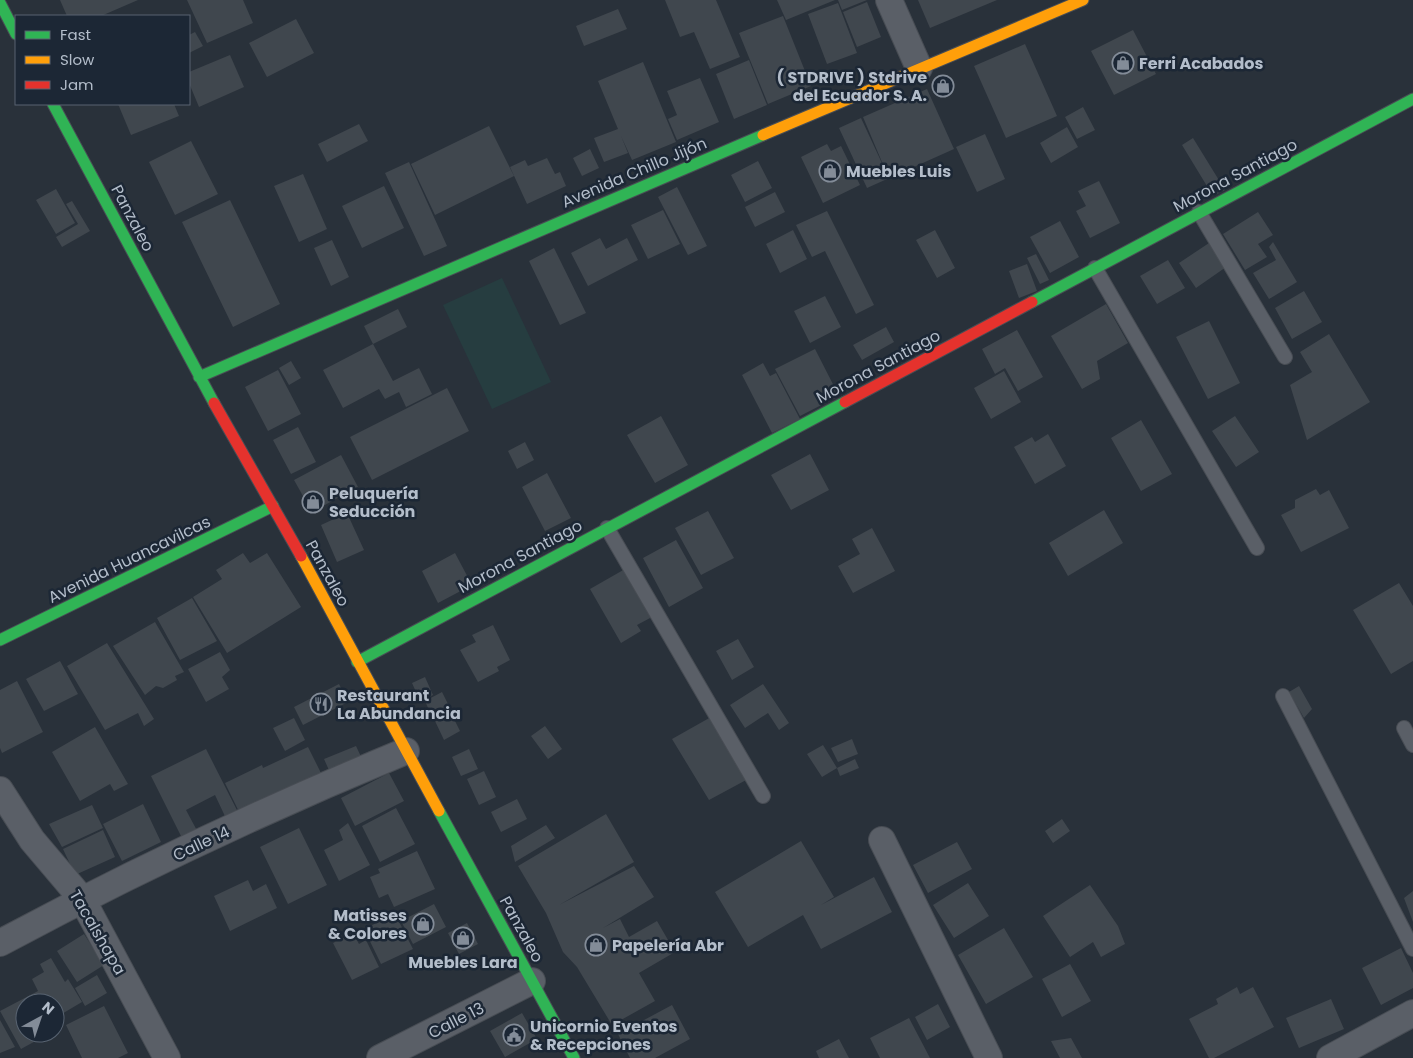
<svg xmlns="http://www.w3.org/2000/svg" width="1413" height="1058" font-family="Poppins,sans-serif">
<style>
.green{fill:#263d40}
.building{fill:#40474e}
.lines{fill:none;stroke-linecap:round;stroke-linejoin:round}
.lane-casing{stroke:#484d54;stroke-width:16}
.street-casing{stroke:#484d54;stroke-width:28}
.fast-casing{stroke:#484d54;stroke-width:13}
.slow-casing{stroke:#484d54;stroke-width:13}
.jam-casing{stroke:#484d54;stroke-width:13}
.lane{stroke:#5a5f67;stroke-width:14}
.street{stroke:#5a5f67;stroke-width:26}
.fast{stroke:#30b455;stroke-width:11}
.slow{stroke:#ff9f0a;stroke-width:11}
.jam{stroke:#e5322d;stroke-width:11}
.labels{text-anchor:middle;stroke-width:5;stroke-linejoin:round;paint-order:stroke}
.poi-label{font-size:16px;font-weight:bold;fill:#b3bdca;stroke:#1c2735;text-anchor:start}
.street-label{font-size:16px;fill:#b3bdca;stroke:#1c2735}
</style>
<rect width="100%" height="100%" fill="#29313a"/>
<path class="green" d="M502,278L551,382L492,409L443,305Z"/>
<path class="building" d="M60,0H138L101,16H67Z
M187,0H243L253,23L207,43Z
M665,0H716L740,57L710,69L694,32L680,37Z
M777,0H835L786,20Z
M838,0H867L842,10Z
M918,0H997L930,28Z
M867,2L881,37L857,47L843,12Z
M838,3L857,53L827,64L808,14Z
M618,9L627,29L584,46L576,26Z
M783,16L811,86L768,104L739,33Z
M296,19L314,53L267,77L249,43Z
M1133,30L1156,74L1114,95L1091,51Z
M195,32L203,46L189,53V35Z
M1025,44L1057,116L1006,138L974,66Z
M230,55L244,87L199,107L189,83V72Z
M749,60L767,105L734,119L716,74Z
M643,62L676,142L632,160L621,136L628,153L604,162L594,138L618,129L598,81Z
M700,78L719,122L677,140L668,119L677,115L667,91Z
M927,89L954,149L867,188L839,128L861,118L887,174L863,117Z
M118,104H174L179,116L131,135Z
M1083,107L1095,130L1077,139L1065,117Z
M359,124L368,141L327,162L318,144Z
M489,126L514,176L435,215L411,164Z
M1067,127L1078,147L1051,163L1040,143Z
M985,134L1005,179L977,192L956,147Z
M1193,138L1225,190L1213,196L1182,145Z
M191,141L218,194L175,215L149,162Z
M827,144L831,151L841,146L860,185L823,203L801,157Z
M590,149L599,168L582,176L573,158Z
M547,158L555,174L560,172L566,186L527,204L510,167L525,160L528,166Z
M758,161L772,188L745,202L731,175Z
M409,162L447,246L424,256L385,173Z
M303,174L327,229L299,242L274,186Z
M1099,181L1120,223L1090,238L1076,211L1086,206L1078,191Z
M384,186L404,228L362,248L342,206Z
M677,187L707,246L688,255L658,197Z
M56,189L75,223L56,234L36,200Z
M775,192L785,212L755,227L745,207Z
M230,200L280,304L233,327L182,222Z
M72,201L90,231L62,247L56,237L78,224L66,204Z
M663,210L680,244L648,259L631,225Z
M827,211L874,305L856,314L825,251L812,257L796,225Z
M1258,212L1273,235L1258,244L1267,257L1245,270L1223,234Z
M1060,221L1079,257L1050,273L1030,237Z
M793,230L807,259L780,273L766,244Z
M935,230L955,268L937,278L916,240Z
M600,238L606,249L627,238L638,260L588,286L571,253Z
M332,240L349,277L331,286L314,248Z
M1212,241L1229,265L1196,288L1179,263Z
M1273,242L1297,282L1269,299L1253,273L1276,260L1269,247Z
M554,248L586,313L560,325L529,261Z
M1036,254L1049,280L1040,284L1027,258Z
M1168,260L1185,288L1157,304L1140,276Z
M1027,264L1037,291L1019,298L1009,271Z
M1304,291L1322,322L1292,339L1275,308Z
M825,296L841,327L810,343L794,311Z
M1106,304L1128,343L1097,361L1100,379L1082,389L1051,336Z
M398,309L407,327L373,344L364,326Z
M1209,321L1240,383L1208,399L1176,337Z
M886,327L894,342L862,360L853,345Z
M1017,330L1043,377L1018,391L1005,368L995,374L982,349Z
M1329,334L1370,402L1307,440L1290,385L1312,372L1300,352Z
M373,344L393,381L419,368L432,394L406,407L399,392L385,399L379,389L343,408L323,370Z
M815,349L839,396L800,416L775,369Z
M291,361L301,378L289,385L279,368Z
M763,363L770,376L776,373L800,419L772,433L742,375Z
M278,370L301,414L268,431L245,387Z
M1004,371L1021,402L991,419L974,388Z
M447,388L469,431L372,480L350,437Z
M661,416L688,465L655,483L627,435Z
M1235,416L1259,452L1236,467L1212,431Z
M1141,420L1172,474L1141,491L1111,438Z
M298,427L316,462L291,474L273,440Z
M1048,434L1066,466L1035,484L1014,447L1032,437L1035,442Z
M525,442L534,460L517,469L508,451Z
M810,454L829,490L791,510L771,475Z
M341,455L358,487L312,512L294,480Z
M547,473L571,518L545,531L522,487Z
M1316,489L1320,495L1329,490L1349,528L1301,552L1281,515L1295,508V500Z
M1104,510L1123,543L1068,576L1049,543Z
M708,511L734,558L701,575L675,528Z
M347,513L364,550L337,562L321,525Z
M872,528L895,571L853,593L838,566L860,554L852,539Z
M676,540L703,588L669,607L643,558Z
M243,553L250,563L267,553L301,607L227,653L193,597L222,579L216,570Z
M455,553L472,585L438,603L422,571Z
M625,569L652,617L637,625L641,631L621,643L590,589Z
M1399,583L1413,606V661L1391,674L1353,610Z
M192,598L217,641L180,660L157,618Z
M155,622L184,672L175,676L177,680L163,688L156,686L145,695L113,646Z
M493,625L510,660L497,667L499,671L478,682L460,650L476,642L472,635Z
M738,639L754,667L732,680L716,651Z
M107,643L154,719L144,726L138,713L105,730L67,666Z
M220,652L230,670L222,677L229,689L206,702L188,669Z
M60,661L78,694L44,711L26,679Z
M425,677L433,695L420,701L412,683Z
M17,681L43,732L2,753L0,748V690Z
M339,684L348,702L303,725L294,707Z
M763,684L789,723L779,730L768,713L745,728L730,705Z
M1299,686L1312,709L1304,718L1289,692Z
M442,692L450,708L432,717L425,701Z
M451,713L460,731L444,740L435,721Z
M711,717L748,779L709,800L672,739Z
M294,718L305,740L285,751L273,728Z
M545,726L562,749L548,759L531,736Z
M95,727L128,784L114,791L110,784L80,801L52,752Z
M852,739L858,754L838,762L831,748Z
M823,745L837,768L822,777L807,754Z
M356,746L364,763L332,777L324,759Z
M308,747L326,783L244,822L225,783L262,765L263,768Z
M206,749L243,822L231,829L215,795L186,810L201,838L186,846L151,776Z
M469,749L478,769L461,776L452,757Z
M855,759L859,768L840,776L837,768Z
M484,771L496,797L479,805L467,779Z
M389,773L404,801L355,826L341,798Z
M517,799L527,819L501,832L491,812Z
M143,804L161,842L122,861L103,824Z
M92,805L103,828L62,847L49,824Z
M396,808L415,844L380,862L362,826Z
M606,814L634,862L559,905L634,866L654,897L603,928L620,919L629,937L657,921L675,952L639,973L655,1001L612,1025L577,967L563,952L546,913L518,866Z
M1062,819L1070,831L1053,843L1045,831Z
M348,823L370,865L339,881L324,850L343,840L339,830Z
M546,825L555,838L515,862L511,846Z
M299,828L327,885L288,904L260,847Z
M103,830L115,857L75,875L63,849Z
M801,841L834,897L821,905L874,877L892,912L821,949L803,915L748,947L715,892Z
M957,842L972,869L928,893L913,865Z
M417,851L435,889L394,907L388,894L379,898L370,877L380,873L378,869Z
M248,880L253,891L266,884L277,908L230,931L214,896Z
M968,883L989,916L954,938L933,905Z
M1090,885L1118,926L1125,944L1101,957L1093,942L1070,957L1043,916Z
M1413,891V922L1404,898Z
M434,904L446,927L413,944L401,921Z
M395,914L413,949L381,964L364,929Z
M467,923L478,944L459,954L448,933Z
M1004,928L1033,977L986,1004L958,955Z
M353,933L359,944L366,940L379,967L352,980L333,943Z
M84,934L104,965L77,982L57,951Z
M1401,948L1413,973V988L1381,1005L1362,968Z
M51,958L65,982L68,979L82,1002L55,1018V1003H45L39,993L44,1003H25V1033H50L21,1049L0,1011L38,991L32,979L44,972L40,964Z
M1070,964L1091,1001L1062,1017L1042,979Z
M97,975L107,993L85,1006L75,988Z
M1237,987L1240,994L1253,987L1274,1027L1214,1058H1209L1189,1019L1218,1004L1216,999Z
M1331,999L1344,1029L1299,1048L1286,1018Z
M938,1004L950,1027L927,1040L915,1017Z
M672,1005L690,1039L655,1058H630L618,1034Z
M104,1006L128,1053L118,1058H82L66,1025Z
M522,1013L537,1039L505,1057L490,1031Z
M909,1018L930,1058H880L870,1038Z
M0,1020L15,1047L0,1053Z
M1071,1038L1082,1058H1060L1051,1041Z
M839,1039L849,1058H819L816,1051Z"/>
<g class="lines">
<g class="lane-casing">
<path id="lane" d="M1199,212L1285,357
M1095,268L1257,548
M607,528L763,796
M1283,696L1413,949
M1404,728L1413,745"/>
</g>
<g class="street-casing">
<path id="street" d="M889,0L919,68
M0,790L32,840L82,899L167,1058
M882,840L989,1058
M0,943C132,872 268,808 406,751
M380,1058L532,981
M1330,1058L1413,1013"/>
</g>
<g class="fast-casing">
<path id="fast" d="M0,3L16,34
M53,104L214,403
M1032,302L1413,99
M199,377L763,135
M0,640L273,506
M357,662L845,402
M439,811L574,1058"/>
</g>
<g class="slow-casing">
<path id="slow" d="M763,135L1083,0
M301,556L439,811"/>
</g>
<g class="jam-casing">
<path id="jam" d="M845,402L1032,302
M214,403L301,556"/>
</g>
<use href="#lane" class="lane"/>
<use href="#street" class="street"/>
<use href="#fast" class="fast"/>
<use href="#slow" class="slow"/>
<use href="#jam" class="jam"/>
</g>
<defs>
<g id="shop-ring" transform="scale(1.125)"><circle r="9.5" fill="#1c2735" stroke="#838c98" stroke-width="1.5"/><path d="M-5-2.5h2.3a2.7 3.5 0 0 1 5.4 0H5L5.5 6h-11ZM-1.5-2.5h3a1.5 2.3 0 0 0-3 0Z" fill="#838c98"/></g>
<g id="restaurant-ring" transform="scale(1.125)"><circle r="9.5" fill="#1c2735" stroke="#838c98" stroke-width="1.5"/><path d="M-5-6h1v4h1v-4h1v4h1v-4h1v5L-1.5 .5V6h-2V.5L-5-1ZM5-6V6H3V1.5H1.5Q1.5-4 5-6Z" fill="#838c98"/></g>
<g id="civic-ring" transform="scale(1.125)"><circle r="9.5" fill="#1c2735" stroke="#838c98" stroke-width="1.5"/><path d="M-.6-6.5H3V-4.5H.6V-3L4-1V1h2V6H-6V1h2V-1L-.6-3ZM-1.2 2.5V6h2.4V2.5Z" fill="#838c98"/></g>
</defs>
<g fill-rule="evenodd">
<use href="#shop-ring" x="1123" y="63"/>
<use href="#shop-ring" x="943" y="86"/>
<use href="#shop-ring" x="830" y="171"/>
<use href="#shop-ring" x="313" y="502"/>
<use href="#restaurant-ring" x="321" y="704"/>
<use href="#shop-ring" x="423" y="924"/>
<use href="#shop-ring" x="463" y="938"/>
<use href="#shop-ring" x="596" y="945"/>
<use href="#civic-ring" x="514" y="1035"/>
</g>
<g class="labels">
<g class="poi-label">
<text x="1139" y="69">Ferri Acabados</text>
<text x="927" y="83" text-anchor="end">( STDRIVE ) Stdrive<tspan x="927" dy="18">del Ecuador S. A.</tspan></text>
<text x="846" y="177">Muebles Luis</text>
<text x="329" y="499">Peluquería<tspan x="329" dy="18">Seducción</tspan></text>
<text x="337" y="701">Restaurant<tspan x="337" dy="18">La Abundancia</tspan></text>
<text x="407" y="921" text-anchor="end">Matisses<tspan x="407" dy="18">&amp; Colores</tspan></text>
<text x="612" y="951">Papelería Abr</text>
<text x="463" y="968" text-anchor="middle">Muebles Lara</text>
<text x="530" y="1032">Unicornio Eventos<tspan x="530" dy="18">&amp; Recepciones</tspan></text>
</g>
<g class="street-label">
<text transform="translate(634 172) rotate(-23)" y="6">Avenida Chillo Jijón</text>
<text transform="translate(1235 175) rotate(-28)" y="6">Morona Santiago</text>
<text transform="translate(133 218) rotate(62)" y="6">Panzaleo</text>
<text transform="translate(878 366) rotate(-28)" y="6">Morona Santiago</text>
<text transform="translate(520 556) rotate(-28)" y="6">Morona Santiago</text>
<text transform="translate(129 559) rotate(-26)" y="6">Avenida Huancavilcas</text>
<text transform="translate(328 573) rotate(61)" y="6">Panzaleo</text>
<text transform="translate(201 843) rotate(-25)" y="6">Calle 14</text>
<text transform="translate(522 929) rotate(61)" y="6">Panzaleo</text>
<text transform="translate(98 932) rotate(60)" y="6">Tacalshapa</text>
<text transform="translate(456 1020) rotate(-27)" y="6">Calle 13</text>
</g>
</g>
<rect x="15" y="15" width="175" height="90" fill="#1c2735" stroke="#586371"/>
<rect x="25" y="31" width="25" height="8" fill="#30b455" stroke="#586371"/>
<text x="60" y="40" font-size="15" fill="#b3bdca">Fast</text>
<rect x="25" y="56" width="25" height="8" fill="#ff9f0a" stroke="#586371"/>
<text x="60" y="65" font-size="15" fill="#b3bdca">Slow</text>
<rect x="25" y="81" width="25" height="8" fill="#e5322d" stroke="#586371"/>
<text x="60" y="90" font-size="15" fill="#b3bdca">Jam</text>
<g transform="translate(40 1018) rotate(40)"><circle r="24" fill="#1c2735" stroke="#586371"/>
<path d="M0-4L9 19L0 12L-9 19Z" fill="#838c98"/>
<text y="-8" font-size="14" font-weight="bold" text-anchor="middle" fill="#b3bdca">N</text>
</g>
</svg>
